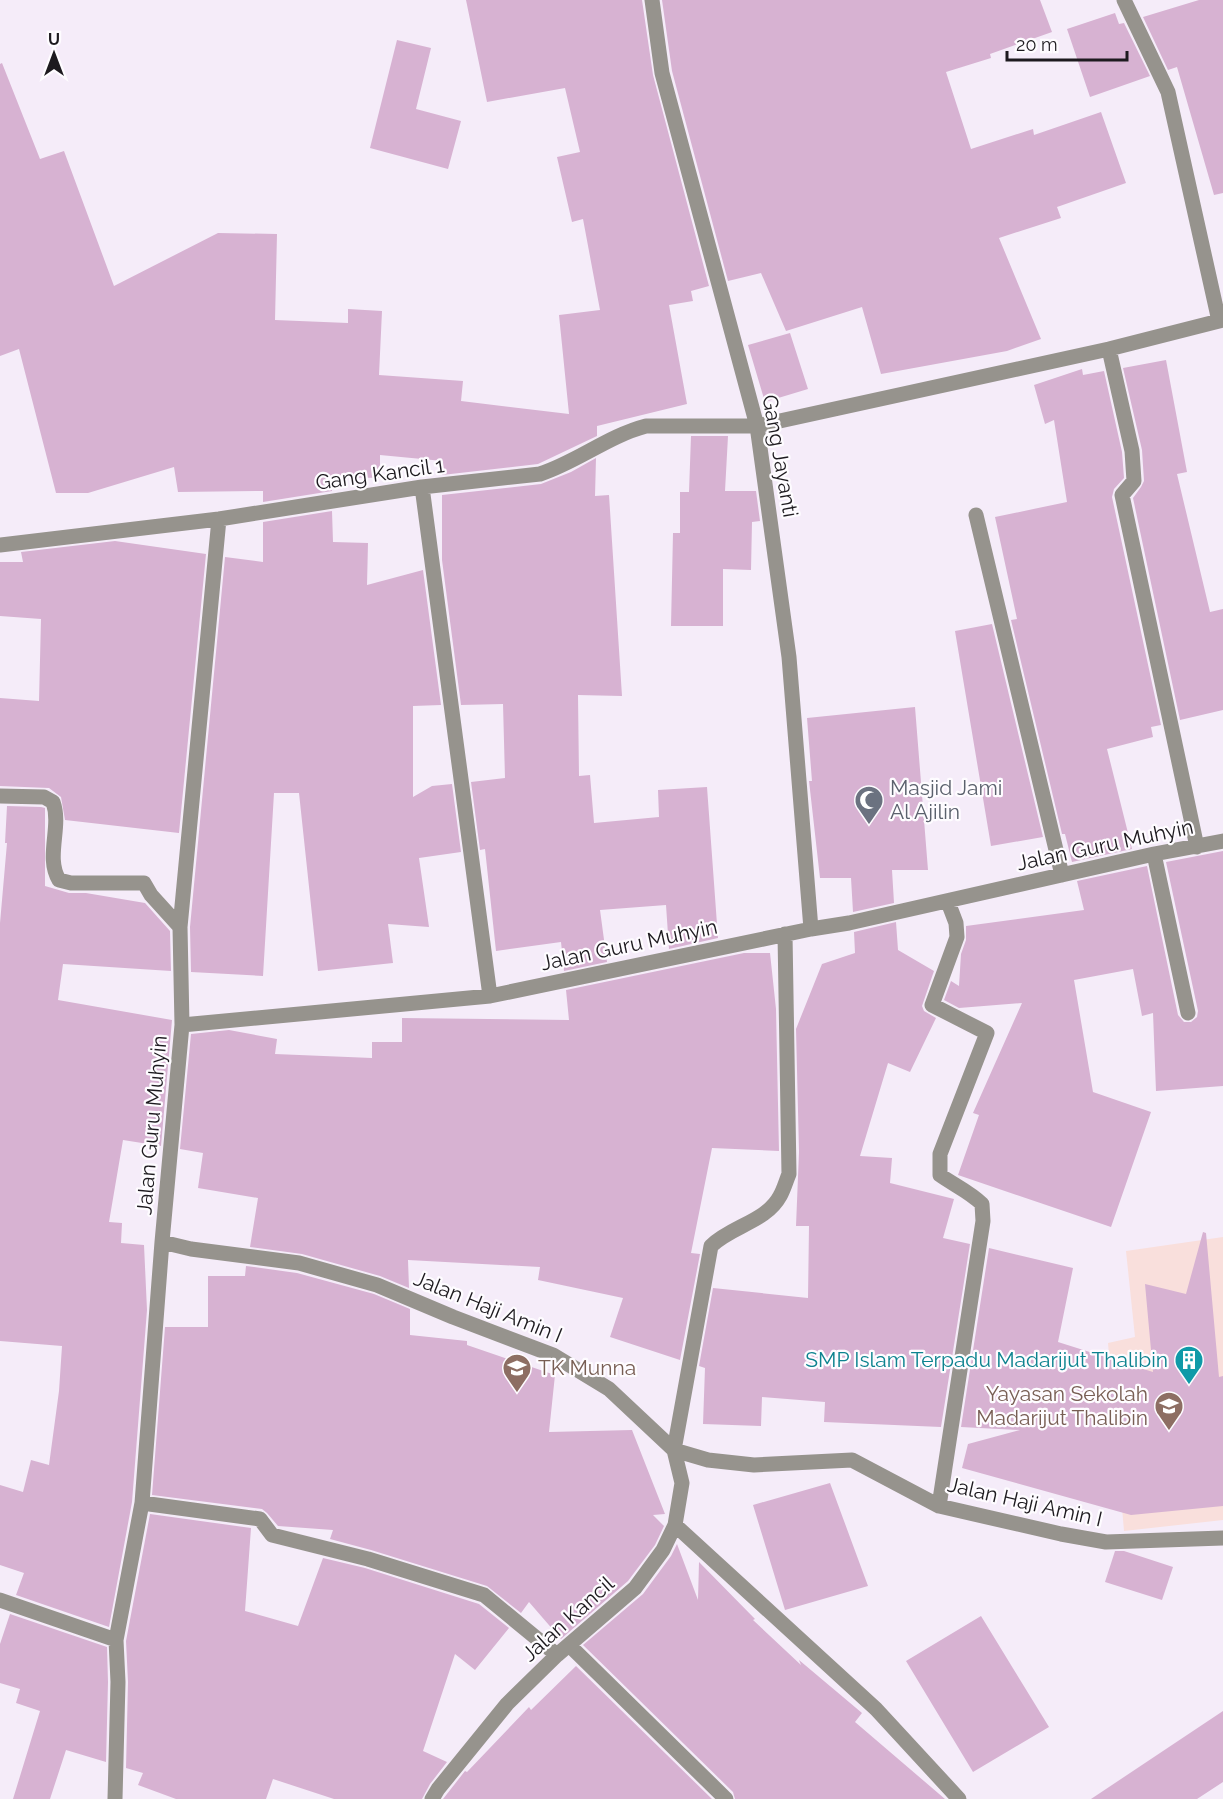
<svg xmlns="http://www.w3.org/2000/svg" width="1223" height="1799" font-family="Raleway,sans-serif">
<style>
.education{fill:#f9dfdc}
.building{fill:#d7b2d2}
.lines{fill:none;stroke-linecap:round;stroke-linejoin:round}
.minor{stroke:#96938d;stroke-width:15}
.labels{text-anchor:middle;stroke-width:4.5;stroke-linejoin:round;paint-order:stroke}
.street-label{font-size:21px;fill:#1d1a1f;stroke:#fefcff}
.worship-label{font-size:21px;fill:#5b616d;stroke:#fefcff;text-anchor:start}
.culture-label{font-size:21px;fill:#0d838f;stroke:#fefcff;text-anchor:end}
.education-label{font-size:21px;fill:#785e54;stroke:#fefcff;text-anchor:start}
</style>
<rect width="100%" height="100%" fill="#f5ecf9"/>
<path class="education" d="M1223,1237V1520L1124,1531L1108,1343L1135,1337L1126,1251Z"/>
<path class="building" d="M466,0H642L653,75L709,286L691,291L693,301L669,305L687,404L597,426V436L538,464L442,475L443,461L380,455V478L332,477V491L263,502V491L178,492L174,467L88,493H56L19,349L0,356V64L2,63L40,159L64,151L114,286L218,233L277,234L275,320L348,323V309L382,311L379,375L463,381L461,401L569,414L559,315L600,310L583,219L572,222L557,157L580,152L565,88L487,102Z
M662,0H1040L1052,32L990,54L991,58L946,72L971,149L1033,129L1034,135L1101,112L1126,183L1057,207L1061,218L999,238L1041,339L1007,351L881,374L862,307L786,331L761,273L728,281L672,71Z
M1199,0H1223V193L1214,195L1177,67L1168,70L1143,17Z
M1115,13L1119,24L1124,23L1150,76L1090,97L1067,29Z
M397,40L431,48L416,109L461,121L448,169L370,148Z
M790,333L808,389L765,402L748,345Z
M1166,360L1187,472L1177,474L1210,612L1223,609V710L1180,720L1133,498L1141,487L1144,481L1142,450L1123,368Z
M1082,369L1083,375L1104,371L1122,452L1124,478L1114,489L1112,497L1161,725L1151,727L1153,737L1107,749L1132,849L1072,862L1065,834H1062L1011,620L1017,619L995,517L1067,502L1054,420L1045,424L1034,385Z
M691,436H728L725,491H756L760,521L752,522L751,570L723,569V626H671L673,533H680V492H689Z
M596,458L595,496L609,495L622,696L578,695L579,776L590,775L594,823L659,817L658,790L707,787L718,938L669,949L666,905L600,910L607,962L564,971L561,942L496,951L485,849L480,850L471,782L505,778L503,704L461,705L442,560V495L541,484L571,472Z
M332,511L333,542L368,543L367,585L423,570L441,705L413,706V797L432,786L452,784L461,852L419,858L429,927L388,924L393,963L318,971L299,793H274L263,976L191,972L190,927L225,557L263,562V522Z
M115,541L206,554L179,833L65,820L61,797L49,788L0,786V698L39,701L41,619L0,616V562H23L21,552Z
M992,624L1043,837L991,846L955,631Z
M915,707L928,870H892L894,903L853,912L851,878H820L809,781H812L807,718Z
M7,806L41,807L45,808V886L69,893H86L145,903L170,931L171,971L63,964L58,1000L172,1020L161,1146L123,1140L109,1222L122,1223L121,1243L144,1245L147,1310L132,1502L109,1627L16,1595L24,1573L0,1565V1485L23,1492L31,1460L49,1465L59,1391L62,1346L0,1341V923L7,843H5Z
M1223,851V1086L1156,1091L1153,1013L1142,1016L1133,969L1074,980L1093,1092L1151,1112L1111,1227L958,1175L979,1115L973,1113L1022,1003L959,1008L944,1000L951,981L959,986L961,954L966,940V926L1084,910L1077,881L1147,866L1178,1015L1184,1022H1191L1197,1017L1198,1011L1166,862Z
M896,922L898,950L934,971L922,1006L924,1011L936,1018L910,1072L888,1063L860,1156L892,1158L890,1183L954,1199L943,1238L970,1244L941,1427L824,1422L825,1402L762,1397L761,1426L703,1424L705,1368L699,1366L713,1288L808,1298L809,1226H796L799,1152L796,1029L822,964L855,953L854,932Z
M744,953H770L776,1009L779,1151L712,1148L691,1253L700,1254L680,1360L610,1337L623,1298L538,1280L540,1267L408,1260L409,1288L380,1276L302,1254L250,1247L258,1198L198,1188L203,1153L180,1149L191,1034L229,1030L277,1039L275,1054L372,1058V1042H402V1018L569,1020L566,990Z
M1203,1232L1206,1233L1219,1377L1223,1376V1506L1131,1515L962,1468L968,1444L1020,1430L961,1427L989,1248L1073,1268L1058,1342L1153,1372L1145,1284L1186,1294Z
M246,1266L297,1273L374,1294L410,1309V1335L467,1341V1345L555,1375L549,1432L632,1430L665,1514L653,1515L664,1526L655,1545L628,1581L561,1639L529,1602L521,1613L487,1586L371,1550L330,1539L333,1530L278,1526L267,1513L262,1509L152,1495L165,1327H208V1276H245Z
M830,1483L868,1586L785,1610L753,1505Z
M150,1514L251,1528L245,1611L298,1626L323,1558L365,1568L479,1604L509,1628L475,1670L455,1654L423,1751L447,1762L430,1784L422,1799H334L273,1779L266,1799H176L138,1785L143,1773L126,1768L128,1682L126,1641Z
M677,1544L698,1600L699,1562L755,1619L753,1620L801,1665L799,1660L862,1713L855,1722L945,1799H735L733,1792L583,1645L643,1594L671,1556Z
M1115,1551H1124L1173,1567L1162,1600L1105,1582Z
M10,1614L107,1647L108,1682L106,1762L66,1750L50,1799H13L40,1711L16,1703L20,1689L0,1683V1644Z
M981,1616L1049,1727L973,1772L906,1661Z
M576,1666L712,1799H443L465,1771L467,1772L529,1707L531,1710Z
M1223,1711V1782L1197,1799H1091Z"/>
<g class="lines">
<path class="minor" d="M652,0L662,73L757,426L789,657L811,929
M1124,0L1168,92L1219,321
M1109,349L1132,451L1134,481L1122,495L1197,847
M422,487L490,996
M976,515L1062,875
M0,545L219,519L422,487L540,474C577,462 608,436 646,426H757L1109,349L1223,320
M0,796L44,797L53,802C62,827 45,857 59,880L71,883H144L151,895L180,927L182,1025
M1154,854L1188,1013
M180,927L219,519
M162,1242L191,1249L299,1263L377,1285L453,1317L553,1355L609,1389L674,1450L708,1460L754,1465L852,1460L939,1506L1061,1534L1106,1542L1223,1538
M142,1503L260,1519L272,1535L368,1559L484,1595L557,1655
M939,1506L983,1221L982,1204C970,1192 954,1185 940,1175V1154L987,1033L932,1005L957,937L956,923L948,902
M675,1525L876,1709L959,1799
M0,1600L116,1640
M569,1645L726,1799
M115,1799L118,1682L116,1640L142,1503L162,1242L182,1025L490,996L811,929L849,923L1154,854L1223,841
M432,1799L438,1789L507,1704L557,1655L635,1588L663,1550L675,1525L682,1483L674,1450L711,1246C731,1226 766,1222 780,1196C784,1189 786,1181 789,1174L785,934"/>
</g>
<defs>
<g id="mosque-pin" transform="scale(1.5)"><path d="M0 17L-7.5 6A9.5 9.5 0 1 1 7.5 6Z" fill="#6b7280" stroke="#fefcff"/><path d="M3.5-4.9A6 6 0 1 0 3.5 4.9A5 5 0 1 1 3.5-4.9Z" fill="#fff"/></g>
<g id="building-pin" transform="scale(1.5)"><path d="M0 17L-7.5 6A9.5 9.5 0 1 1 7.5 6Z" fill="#0f9aa8" stroke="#fefcff"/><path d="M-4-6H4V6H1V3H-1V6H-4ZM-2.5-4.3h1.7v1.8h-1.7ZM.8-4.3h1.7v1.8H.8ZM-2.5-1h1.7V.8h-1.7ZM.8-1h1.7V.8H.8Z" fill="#fff"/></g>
<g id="school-pin" transform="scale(1.5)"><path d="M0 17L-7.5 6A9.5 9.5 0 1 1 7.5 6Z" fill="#8d6e63" stroke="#fefcff"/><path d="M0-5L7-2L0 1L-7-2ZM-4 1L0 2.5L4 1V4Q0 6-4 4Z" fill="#fff"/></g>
</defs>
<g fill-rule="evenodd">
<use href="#mosque-pin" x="869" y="800"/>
<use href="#building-pin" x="1189" y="1360"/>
<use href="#school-pin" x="517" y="1368"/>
<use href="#school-pin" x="1169" y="1406"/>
</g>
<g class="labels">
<g class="street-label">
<text transform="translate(780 456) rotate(80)" y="7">Gang Jayanti</text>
<text transform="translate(380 474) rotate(-8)" y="7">Gang Kancil 1</text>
<text transform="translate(1105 845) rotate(-12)" y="7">Jalan Guru Muhyin</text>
<text transform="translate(629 945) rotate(-12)" y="7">Jalan Guru Muhyin</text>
<text transform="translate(152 1125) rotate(-85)" y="7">Jalan Guru Muhyin</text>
<text transform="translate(488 1307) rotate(22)" y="7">Jalan Haji Amin I</text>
<text transform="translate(1025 1502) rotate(13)" y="7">Jalan Haji Amin I</text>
<text transform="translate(568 1619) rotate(-42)" y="7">Jalan Kancil</text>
</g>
<g class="worship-label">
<text x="890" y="795">Masjid Jami<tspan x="890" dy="24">Al Ajilin</tspan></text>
</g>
<g class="culture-label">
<text x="1168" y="1367">SMP Islam Terpadu Madarijut Thalibin</text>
</g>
<g class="education-label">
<text x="538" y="1375">TK Munna</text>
<text x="1148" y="1401" text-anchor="end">Yayasan Sekolah<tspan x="1148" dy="24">Madarijut Thalibin</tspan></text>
</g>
</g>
<g transform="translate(54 54)" stroke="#fefcff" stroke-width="4.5" paint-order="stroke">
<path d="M0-4.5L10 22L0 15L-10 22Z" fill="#1d1a1f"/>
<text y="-9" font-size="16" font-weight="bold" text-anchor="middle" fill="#1d1a1f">U</text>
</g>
<path d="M1007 51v9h120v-9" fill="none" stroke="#1d1a1f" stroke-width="3"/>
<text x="1016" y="51" font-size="18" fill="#1d1a1f" stroke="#fefcff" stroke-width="4.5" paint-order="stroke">20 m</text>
</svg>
